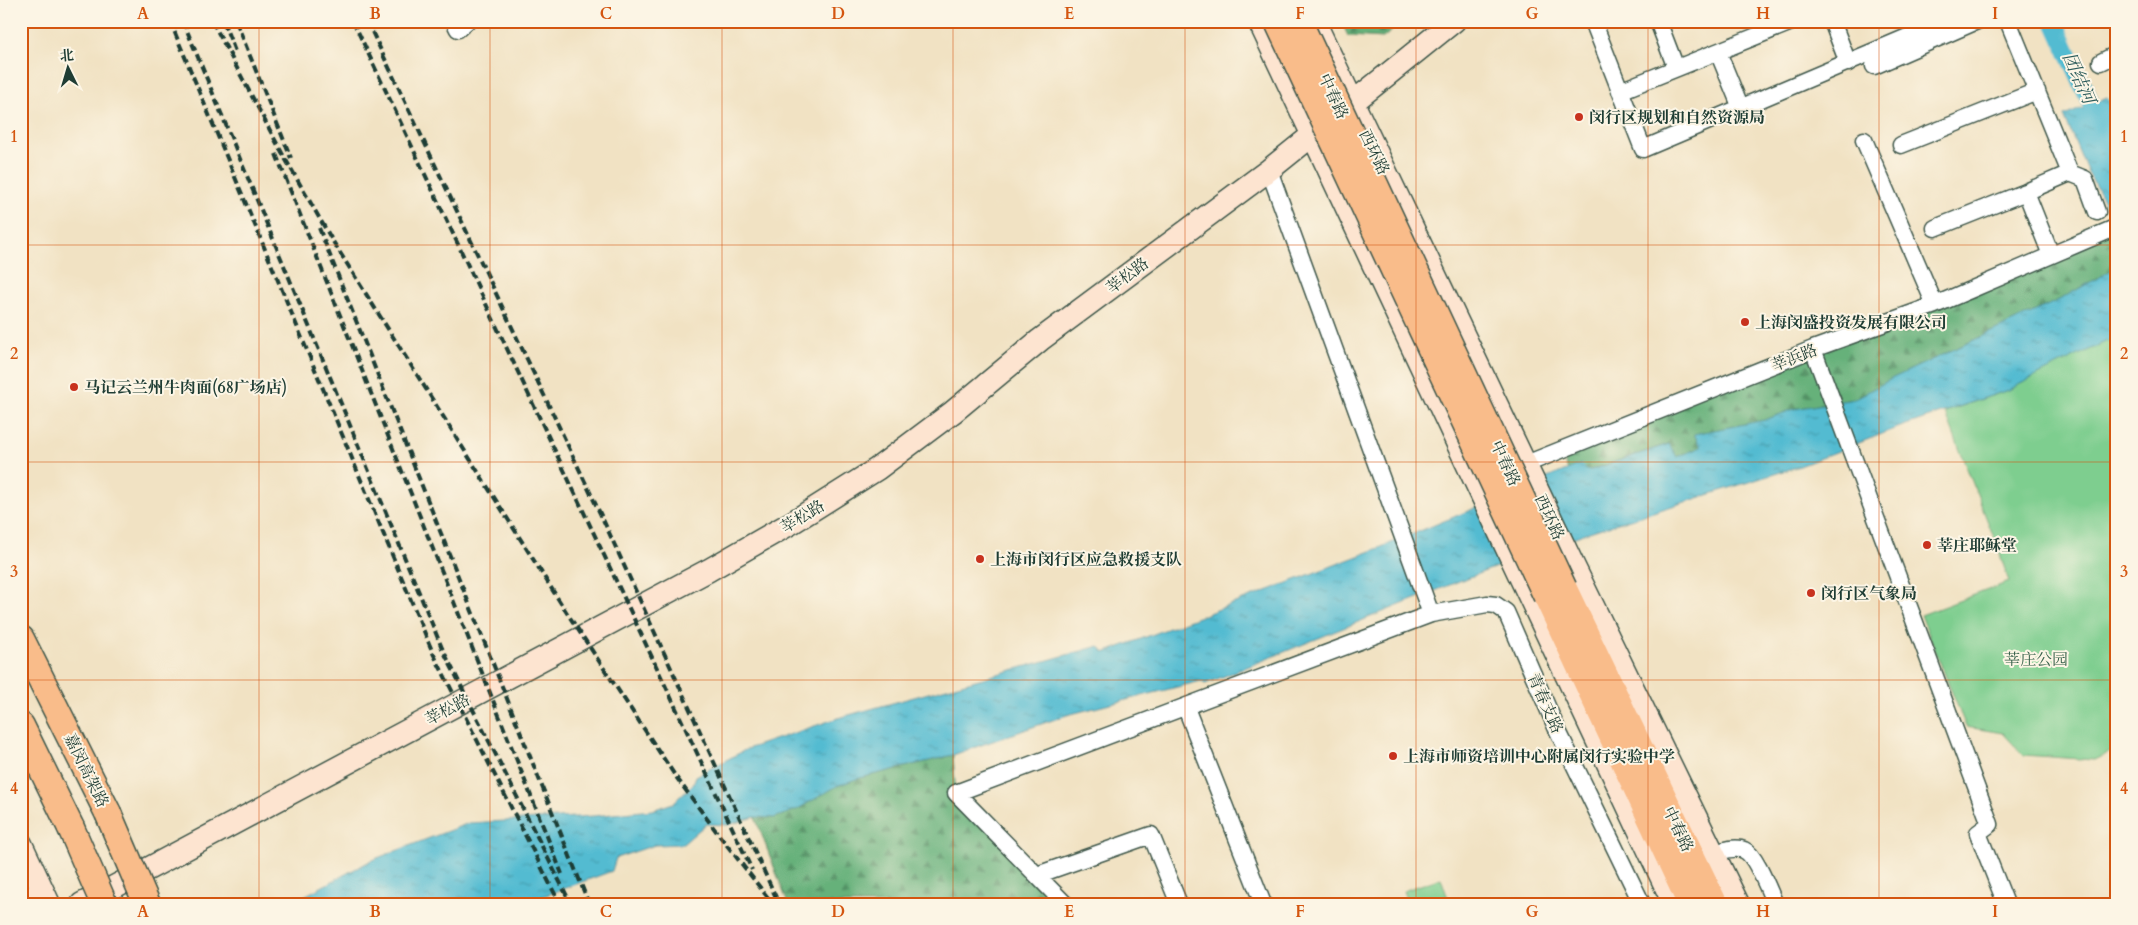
<svg xmlns="http://www.w3.org/2000/svg" width="2138" height="925" font-family="Cardo,'Noto Serif SC',serif">
<style>
.green{fill:#7ece8f;stroke:#4e8662}
.forest{fill:url(#forest-firs);stroke:#427757}
.water{fill:url(#water-ripples);stroke:#397c82}
.lines{fill:none;stroke-linecap:round;stroke-linejoin:round}
.canal{stroke:#53bbd1;stroke-width:18}
.minor-casing{stroke:#3e5649;stroke-width:19}
.secondary-casing{stroke:#3e5649;stroke-width:25}
.primary-casing{stroke:#3e5649;stroke-width:28}
.trunk-casing{stroke:#3e5649;stroke-width:29}
.minor{stroke:#fff;stroke-width:16}
.secondary{stroke:#fde4d0;stroke-width:22}
.primary{stroke:#f9bc8a;stroke-width:25}
.trunk{stroke:#f9bc8a;stroke-width:26}
.rail{stroke:#1f3d34;stroke-width:4;stroke-dasharray:8 4;stroke-linecap:butt}
.primary-bridge-casing{stroke:#3e5649;stroke-width:28;stroke-linecap:butt}
.trunk-bridge-casing{stroke:#3e5649;stroke-width:29;stroke-linecap:butt}
.primary-bridge{stroke:#f9bc8a;stroke-width:25}
.trunk-bridge{stroke:#f9bc8a;stroke-width:26}
.grid{fill:none;stroke:#d45610;stroke-width:1;stroke-opacity:0.55}
.poi-dot{fill:#c8321e;stroke:#fcf5e5;stroke-width:2}
.labels{text-anchor:middle;stroke-width:4;stroke-linejoin:round;paint-order:stroke}
.street-label{font-size:16px;fill:#1f3d34;stroke:#fcf5e5}
.poi-label{font-size:16px;font-weight:bold;fill:#1f3d34;stroke:#fcf5e5;text-anchor:start}
.park-label{font-size:16px;fill:#37614b;stroke:#fcf5e5}
.water-label{font-size:18px;font-style:italic;fill:#2c5c5b;stroke:#fcf5e5}
.neatline{fill:none;stroke:#d45610;stroke-width:2}
.grid-label{font-size:16px;text-anchor:middle;font-weight:bold;fill:#d45610}
</style>
<defs>
<pattern id="forest-firs" width="22" height="20" patternUnits="userSpaceOnUse" patternTransform="scale(1.25)"><rect width="22" height="20" fill="#66b17a"/><path d="M5 1l3.5 6h-7zM16 11l3.5 6h-7z" fill="#539165"/></pattern>
<pattern id="water-ripples" width="26" height="14" patternUnits="userSpaceOnUse" patternTransform="scale(1.25)"><rect width="26" height="14" fill="#53bbd1"/><path d="M2 4q2-2 4 0t4 0M15 11q2-2 4 0t4 0" fill="none" stroke="#49a"/></pattern>
</defs>
<rect width="100%" height="100%" fill="#fcf5e5"/>
<filter id="ink" filterUnits="userSpaceOnUse"><feTurbulence type="fractalNoise" baseFrequency=".02" numOctaves="2"/><feDisplacementMap in="SourceGraphic" scale="10" xChannelSelector="R" yChannelSelector="G"/><feConvolveMatrix kernelMatrix="1 2 1 2 8 2 1 2 1" color-interpolation-filters="sRGB"/></filter>
<filter id="wash" filterUnits="userSpaceOnUse"><feTurbulence type="fractalNoise" baseFrequency=".0096" numOctaves="4" result="noise"/><feDisplacementMap in="SourceGraphic" scale="20" xChannelSelector="R" yChannelSelector="G"/><feGaussianBlur stdDeviation="1.12" result="paint"/><feColorMatrix in="noise" values="0 0 0 0 0 0 0 0 0 0 0 0 0 0 0 0 0 1.4 0 .05"/><feComposite in="paint" operator="in"/></filter>
<g filter="url(#wash)">
<rect width="100%" height="100%" fill="#f1e2c3"/>
<path class="green" d="M2107,341H2117V749L2094,760L2023,755L2003,733L1966,727L1921,615L2009,582L1998,548L1945,412L2008,390Z
M1441,878L1450,904H1408L1403,891Z"/>
<path class="forest" d="M1341,21H1404L1383,38L1348,36Z
M2117,228V267L2059,300L1893,378L1854,399L1794,409L1765,420L1694,434L1701,447L1676,457L1668,444L1587,471L1581,464L1568,470L1559,450Z
M953,755L956,793L1065,904H788L755,817L774,818L796,810L837,786L856,779Z"/>
<path class="water" d="M2107,98L2117,120V224L2088,173L2064,116Z
M2117,267V341H2107L2008,390L1900,427L1800,466L1586,533L1462,580L1205,684L1201,681L1067,715L953,755L856,779L837,786L796,810L774,818L755,817L728,825L706,824L683,844L655,845L616,858L612,871L522,904H289L372,860L469,823L593,816L652,810L673,803L693,784L696,776L747,749L838,718L1099,646L1104,653L1379,548L1581,464L1588,471L1669,444L1677,457L1701,447L1694,434L1765,420L1794,409L1854,399L1893,378L2059,300Z"/>
<g class="lines">
<path class="canal" d="M2054,21L2117,162"/>
</g>
</g>
<g filter="url(#ink)">
<g class="lines">
<g class="minor-casing">
<path id="minor" d="M454,21L458,29L467,21
M1593,21L1643,149L1945,21
M1658,21L1676,68
M1832,21L1848,63
M2008,21L2070,173L2026,192
M1718,52L1741,108
M2101,62L2117,54
M1874,66L1977,21
M1620,91L1794,21
M1864,140L1935,305
M1901,145L2037,91
M1269,170L1431,614L1487,604L1496,605L1506,612L1556,727L1642,904
M2070,173L2085,179L2097,212
M1935,228L2026,192L2051,255
M1813,349L1990,824L1978,833L2006,904
M1526,464L1813,349L1935,305L2117,227
M1186,708L1263,904
M1713,853C1723,851 1735,846 1744,850C1756,855 1769,891 1775,904
M1037,875L1151,835L1179,904
M1065,904L956,793L1431,614"/>
</g>
<g class="secondary-casing">
<path id="secondary" d="M1259,21L1674,904
M1314,21L1574,567L1738,904
M21,844L49,904
M21,895L35,904
M82,904L709,570L793,522L877,469L953,412L1040,340L1269,170L1454,21"/>
</g>
<g class="primary-casing">
<path id="primary" d="M1564,588L1715,904
M1546,596L1690,904"/>
</g>
<g class="trunk-casing">
<path id="trunk" d="M21,639L108,813
M21,726L71,828"/>
</g>
<use href="#minor" class="minor"/>
<use href="#secondary" class="secondary"/>
<use href="#primary" class="primary"/>
<use href="#trunk" class="trunk"/>
<path class="rail" d="M170,21L433,653L560,904
M183,21L442,648L571,904
M212,21L282,153L332,240L567,613L676,777L719,835L773,904
M223,21L236,54
M236,21L291,158
M353,21L752,870
M367,21L606,526L779,904
M276,154L562,874
M319,228L589,904"/>
<g class="primary-bridge-casing">
<path id="primary-bridge" d="M1277,21L1546,596
M1299,21L1564,588"/>
</g>
<g class="trunk-bridge-casing">
<path id="trunk-bridge" d="M108,813L147,904
M71,828L104,904"/>
</g>
<use href="#primary-bridge" class="primary-bridge"/>
<use href="#trunk-bridge" class="trunk-bridge"/>
</g>
</g>
<path class="grid" d="M259,21V904M490,21V904M722,21V904M953,21V904M1185,21V904M1416,21V904M1648,21V904M1879,21V904M21,245H2117M21,462H2117M21,680H2117"/>
<g class="poi-dot">
<circle cx="1579" cy="117" r="5"/>
<circle cx="1745" cy="322" r="5"/>
<circle cx="74" cy="387" r="5"/>
<circle cx="1927" cy="545" r="5"/>
<circle cx="980" cy="559" r="5"/>
<circle cx="1811" cy="593" r="5"/>
<circle cx="1393" cy="756" r="5"/>
</g>
<g class="labels">
<g class="street-label">
<text transform="translate(1334 96) rotate(65)" y="6">中春路</text>
<text transform="translate(1375 152) rotate(64)" y="6">西环路</text>
<text transform="translate(1127 275) rotate(-37)" y="6">莘松路</text>
<text transform="translate(1794 357) rotate(-21)" y="6">莘浜路</text>
<text transform="translate(1506 463) rotate(65)" y="6">中春路</text>
<text transform="translate(802 516) rotate(-31)" y="6">莘松路</text>
<text transform="translate(1550 517) rotate(65)" y="6">西环路</text>
<text transform="translate(1546 703) rotate(66)" y="6">青春支路</text>
<text transform="translate(447 709) rotate(-28)" y="6">莘松路</text>
<text transform="translate(87 770) rotate(64)" y="6">嘉闵高架路</text>
<text transform="translate(1679 829) rotate(64)" y="6">中春路</text>
</g>
<g class="poi-label">
<text x="1589" y="123">闵行区规划和自然资源局</text>
<text x="1755" y="328">上海闵盛投资发展有限公司</text>
<text x="84" y="393">马记云兰州牛肉面(68广场店)</text>
<text x="1937" y="551">莘庄耶稣堂</text>
<text x="990" y="565">上海市闵行区应急救援支队</text>
<text x="1821" y="599">闵行区气象局</text>
<text x="1403" y="762">上海市师资培训中心附属闵行实验中学</text>
</g>
<g class="park-label">
<text x="2036" y="665">莘庄公园</text>
</g>
<g class="water-label">
<text transform="translate(2079 78) rotate(66)" y="6">团结河</text>
</g>
</g>
<rect width="2138" height="925" fill="none" stroke="#fcf5e5" stroke-width="55"/>
<g transform="translate(68 68) rotate(355)" stroke="#fcf5e5" stroke-width="4" paint-order="stroke">
<path d="M0-4L9 19L0 12L-9 19Z" fill="#1f3d34"/>
<text y="-8" font-size="14" font-weight="bold" text-anchor="middle" fill="#1f3d34">北</text>
</g>
<rect x="28" y="28" width="2082" height="870" class="neatline"/>
<g class="grid-label">
<text x="143" y="19">A</text>
<text x="375" y="19">B</text>
<text x="606" y="19">C</text>
<text x="838" y="19">D</text>
<text x="1069" y="19">E</text>
<text x="1300" y="19">F</text>
<text x="1532" y="19">G</text>
<text x="1763" y="19">H</text>
<text x="1995" y="19">I</text>
<text x="14" y="142">1</text>
<text x="2124" y="142">1</text>
<text x="14" y="359">2</text>
<text x="2124" y="359">2</text>
<text x="14" y="577">3</text>
<text x="2124" y="577">3</text>
<text x="14" y="794">4</text>
<text x="2124" y="794">4</text>
<text x="143" y="917">A</text>
<text x="375" y="917">B</text>
<text x="606" y="917">C</text>
<text x="838" y="917">D</text>
<text x="1069" y="917">E</text>
<text x="1300" y="917">F</text>
<text x="1532" y="917">G</text>
<text x="1763" y="917">H</text>
<text x="1995" y="917">I</text>
</g>
</svg>
